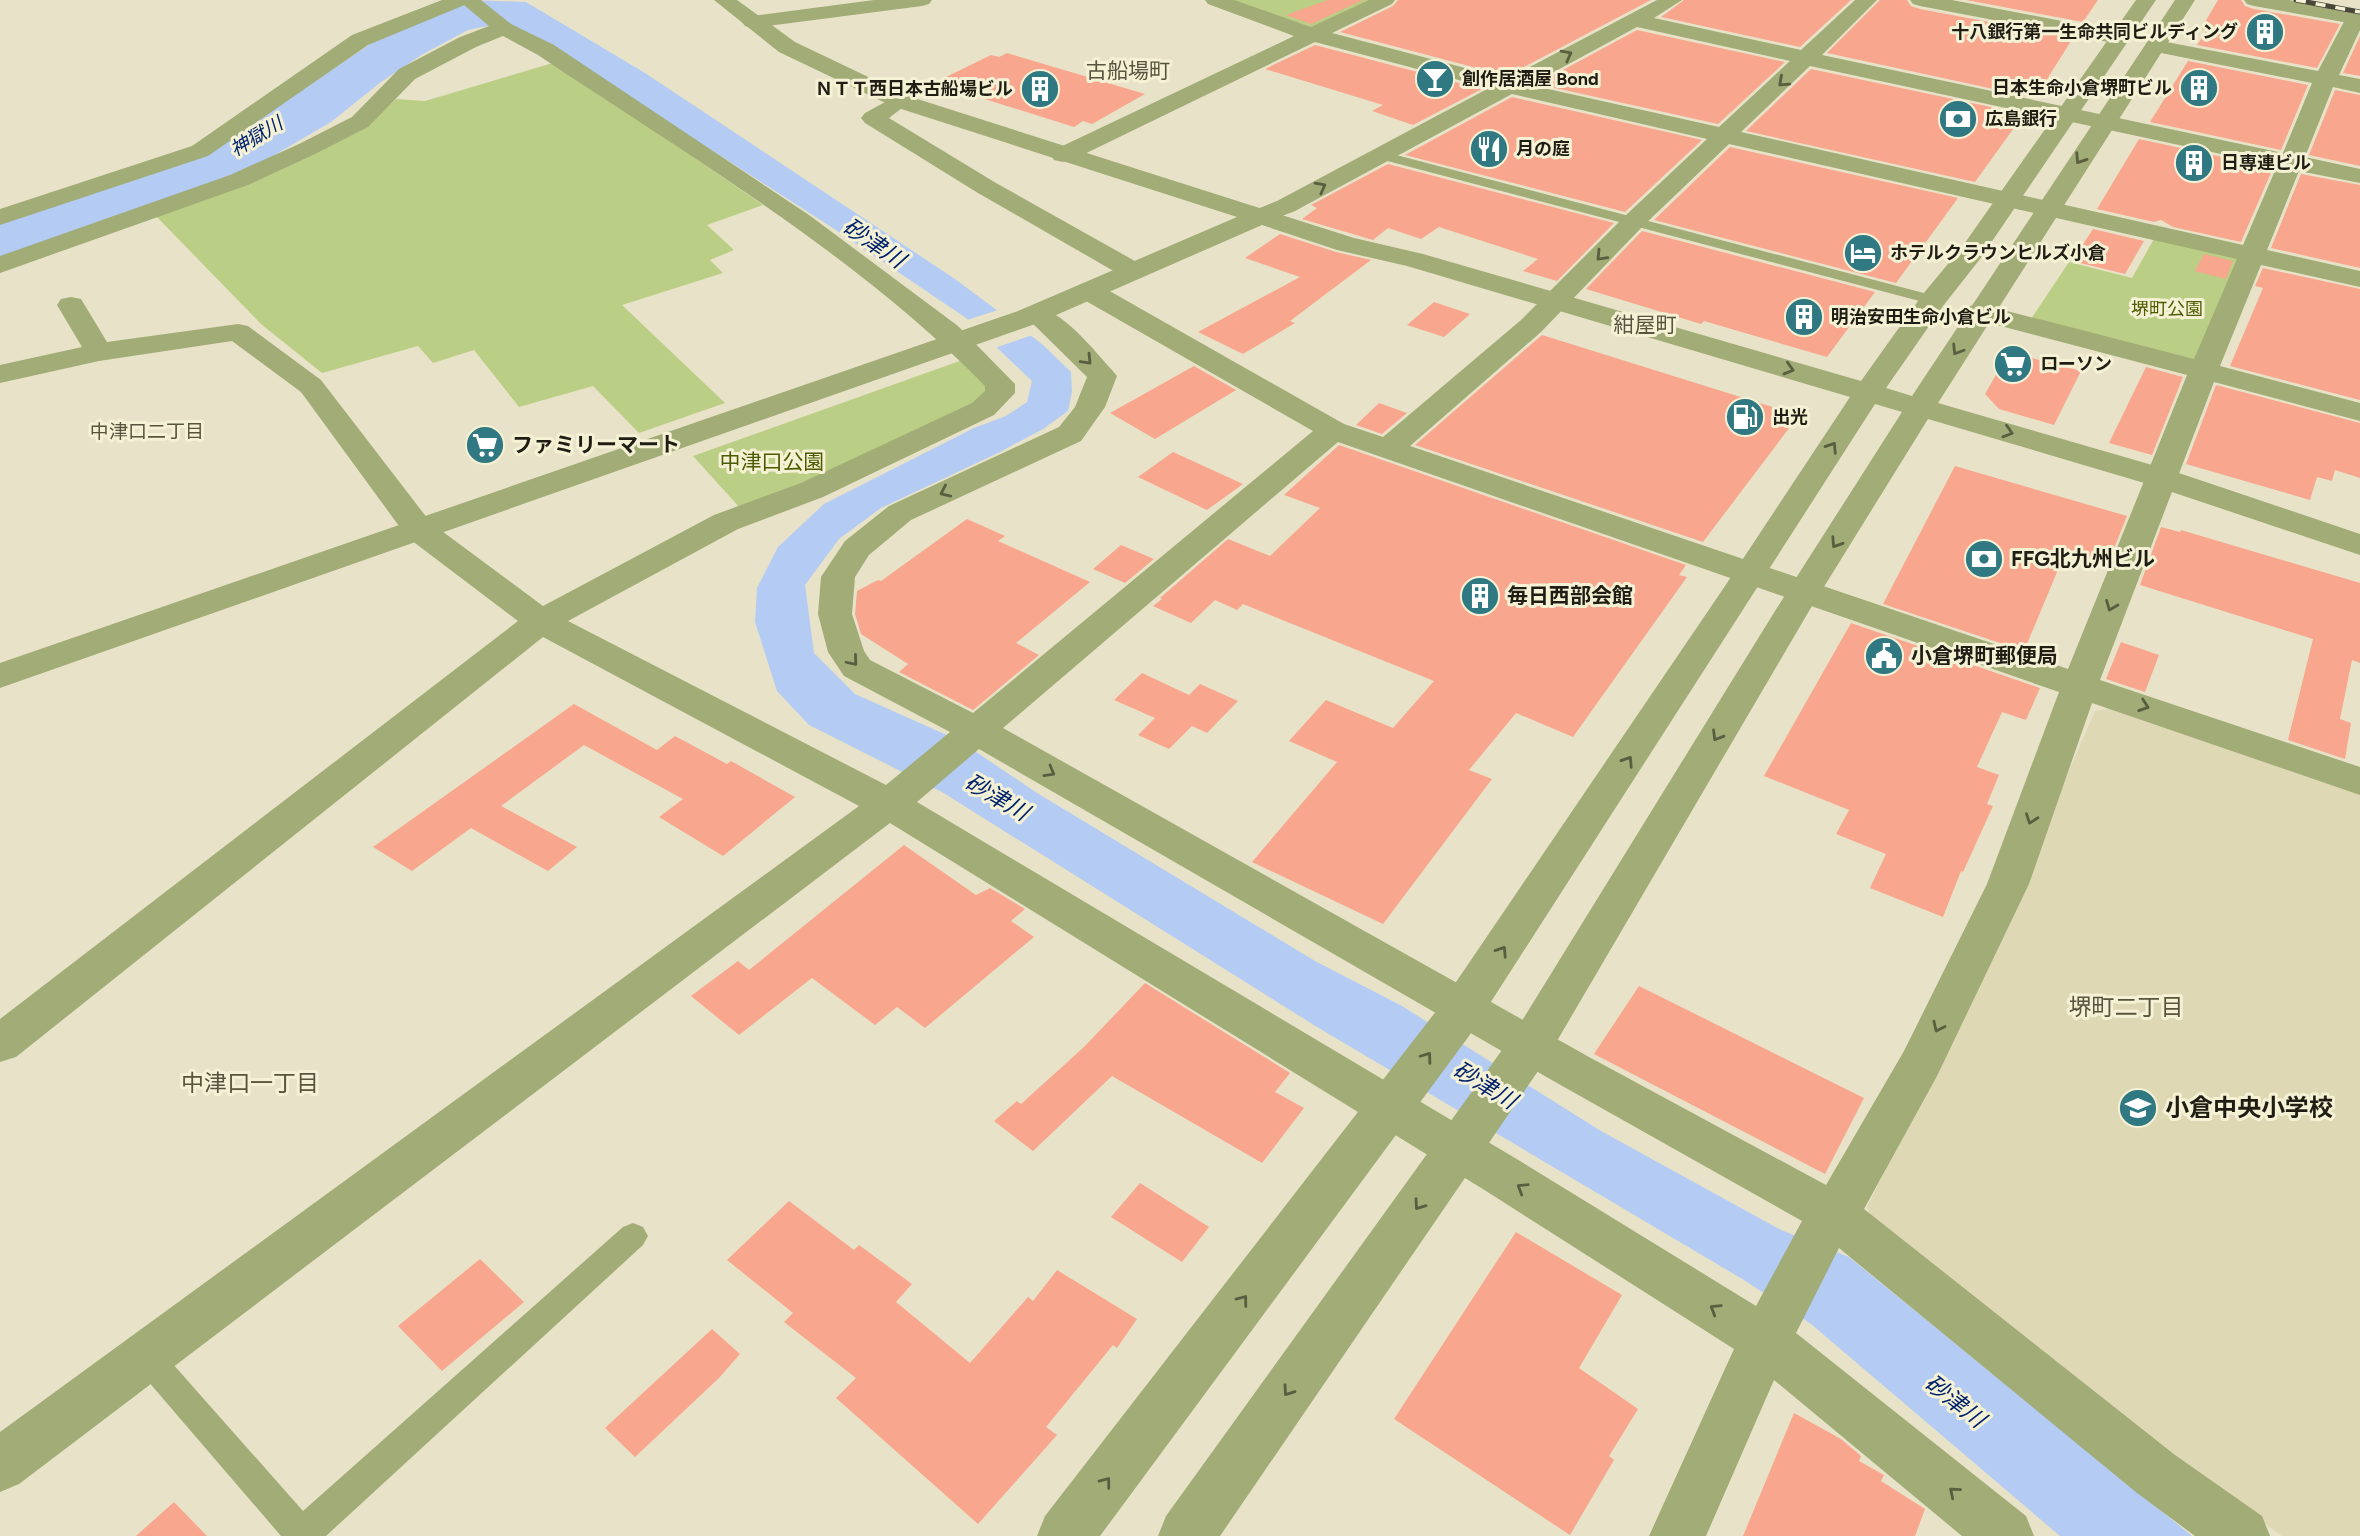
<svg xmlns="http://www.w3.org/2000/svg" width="2360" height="1536" font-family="Figtree,'Noto Sans JP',sans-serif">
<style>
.built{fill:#ded8b5}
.green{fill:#bbce85}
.water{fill:#b4cbf4}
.pier{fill:#e8e3c8}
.building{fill:#f8a68d}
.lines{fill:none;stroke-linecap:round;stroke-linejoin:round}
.service{fill:#a1ac76;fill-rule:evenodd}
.minor{fill:#a1ac76;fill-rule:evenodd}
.tertiary{fill:#a1ac76;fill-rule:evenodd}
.rail-casing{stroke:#494739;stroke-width:5}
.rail{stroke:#f5f1d5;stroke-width:3.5;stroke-dasharray:10;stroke-linecap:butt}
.oneway{stroke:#5a5e40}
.labels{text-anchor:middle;stroke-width:6;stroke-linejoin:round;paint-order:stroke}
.far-poi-label{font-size:18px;font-weight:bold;fill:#201e14;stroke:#f5f1d5;text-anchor:start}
.far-park-label{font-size:18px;fill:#4d5c00;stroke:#f5f1d5}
.far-water-label{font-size:19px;font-style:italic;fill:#00226c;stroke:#f5f1d5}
.far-neighbourhood-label{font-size:19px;fill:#58543d;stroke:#f5f1d5}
.far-quarter-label{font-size:21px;fill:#58543d;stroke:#f5f1d5}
.poi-label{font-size:21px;font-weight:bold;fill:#201e14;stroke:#f5f1d5;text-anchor:start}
.park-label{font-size:21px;fill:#4d5c00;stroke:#f5f1d5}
.water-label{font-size:23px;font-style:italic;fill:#00226c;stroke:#f5f1d5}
.neighbourhood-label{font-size:23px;fill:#58543d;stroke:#f5f1d5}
.near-poi-label{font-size:24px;font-weight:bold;fill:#201e14;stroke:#f5f1d5;text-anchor:start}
</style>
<rect width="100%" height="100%" fill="#e8e3c8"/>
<path class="built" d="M2122,707L2360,787V1536H2282L2151,1442L1876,1230L1867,1207L1966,1009L2095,711Z"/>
<path class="green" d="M1230,0H1379L1317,29Z
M556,62L763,205L707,225L734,250L710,260L723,273L622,305L725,403L639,433L593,386L519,407L474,350L433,363L418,346L322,373L261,324L155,215L372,120L396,99L425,101Z
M2155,237L2241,255L2194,367L2029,322L2069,262L2132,278Z
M968,358L994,388L988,398L808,483L740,508L693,456Z"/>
<path class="water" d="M471,0L526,2L645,73L955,279L1042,344L1071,372L1072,392L1068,411L1043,429L1000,452L881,508L839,539L805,585L814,653L855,694L960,741L1037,793L1315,961L1402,1006L1601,1131L1781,1230L1849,1257L2192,1536H2060L1811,1324L1744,1280L1317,1027L942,792L809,725L777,691L755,622L757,588L778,547L824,504L974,428L1006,416L1027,402L1032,381L966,318L836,230L599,78L502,23L468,30L423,54L381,82L331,122L266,160L208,187L0,257V220L222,144L376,40Z"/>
<path class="pier" d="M1001,309L1035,334L992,349L964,321Z"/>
<path class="building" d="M1328,0H1363L1311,24L1286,15Z
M1398,0H1651L1507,76L1340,32L1393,6Z
M1684,0H1851L1800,47L1661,17Z
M1880,0H1907L1911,6L1920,9L2073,38L2035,98L1827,53Z
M1966,0H2098L2083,22Z
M2218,0H2241L2245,6L2254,9L2340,24L2317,68L2197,45L2207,30L2201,29Z
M1637,30L1785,62L1718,124L1537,84Z
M2360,36V76L2343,73Z
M1315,45L1482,89L1413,125L1372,111L1383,105L1265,69Z
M1007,53L1145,94L1092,124L1083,121L1074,127L943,86L954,81L944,78L991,55L999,57Z
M2188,61L2308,85L2281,150L2150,122Z
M1811,69L2024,114L1975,182L1746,131Z
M2335,90L2360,95V166L2309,155Z
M1512,97L1702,140L1625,212L1405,155Z
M2139,139L2273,168L2241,242L2173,227L2161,220L2154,222L2097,209Z
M1730,147L1958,198L1896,283L1654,220Z
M1388,164L1614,223L1557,281L1523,271L1538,259L1439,227L1421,239L1388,228L1373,240L1302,219L1317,208L1311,205Z
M2301,174L2360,185V268L2271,248Z
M2093,229L2144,241L2125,274L2072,261Z
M1642,231L1875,292L1827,357L1704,321L1701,324L1586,289Z
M1280,234L1336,252L1371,260L1290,321L1295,323L1243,354L1198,332L1300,277L1245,258Z
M2204,254L2233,261L2226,279L2195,271Z
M2263,268L2360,289V400L2230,366L2263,288L2255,286Z
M1434,302L1470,314L1444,337L1407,325Z
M1542,335L1779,409L1793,423L1703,542L1415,445Z
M2009,352L2081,371L2054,425L1999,409L1985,394Z
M1194,366L1236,390L1155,439L1110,413Z
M2146,367L2183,377L2152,455L2109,443Z
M2216,385L2360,423V478L2335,470L2332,481L2317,477L2310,500L2186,464Z
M1379,403L1407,413L1382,434L1356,425Z
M1339,445L1686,565L1679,575L1687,577L1573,737L1516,713L1469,770L1492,779L1383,924L1252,862L1337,762L1289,741L1326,700L1393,728L1434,681L1243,604L1237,610L1215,600L1191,623L1153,606L1162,599L1160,598L1228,539L1270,556L1320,508L1284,495Z
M1173,452L1243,484L1207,510L1138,477Z
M1955,466L2127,516L2107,566L2065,553L2024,651L1883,604Z
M967,519L1005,536L998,541L1090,582L1016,643L1039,655L973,710L899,672L908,664L861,634L855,614L857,591L878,580L881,581Z
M2161,527L2180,532L2181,530L2360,583V663L2352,660L2340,719L2351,723L2345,759L2288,740L2313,639L2140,585Z
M1121,545L1154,559L1125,583L1093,569Z
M1851,623L2040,688L2026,720L2002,712L1977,767L1999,775L1987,804L1993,806L1963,872L1961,871L1943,917L1870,888L1886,854L1836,834L1849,810L1764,776Z
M2121,642L2159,655L2145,692L2106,679Z
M1142,673L1189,695L1200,684L1238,701L1207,733L1192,726L1169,749L1138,735L1155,718L1114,700Z
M574,704L657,750L675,736L727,764L731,761L795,797L723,856L659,817L683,799L584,745L501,806L577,847L548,871L471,828L412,871L373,847Z
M904,845L976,895L990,888L1025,909L1011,921L1034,937L925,1028L897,1007L875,1025L812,978L739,1035L691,996L738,961L749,970Z
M1145,983L1290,1073L1275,1092L1304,1108L1262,1163L1112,1076L1033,1151L994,1121L1017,1101L1021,1104L1084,1047Z
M1639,986L1864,1098L1825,1174L1594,1054Z
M1140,1183L1209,1227L1182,1262L1111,1217Z
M789,1201L854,1250L859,1245L912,1284L896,1302L970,1363L1028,1297L1033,1301L1057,1270L1137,1319L1117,1348L1113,1345L1046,1427L1057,1435L978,1524L836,1398L856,1378L784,1322L793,1313L727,1260Z
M1516,1232L1622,1295L1579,1368L1638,1409L1609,1456L1614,1460L1570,1535L1394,1419Z
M480,1259L524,1302L442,1371L398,1326Z
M712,1329L740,1354L719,1378L635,1457L605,1428Z
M1794,1413L1841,1439L1861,1456L1859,1461L1884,1475L1881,1481L1925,1509L1915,1536H1743Z
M174,1502L207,1536H136Z"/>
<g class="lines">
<path class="service" d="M1381,151L1939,297L1941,300L1933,305L1927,303L1376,158L1374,155Z
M633,1223L643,1227L648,1236L643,1245L326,1536H281L135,1366L131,1356L135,1346L146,1341L157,1346L303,1511L623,1227Z"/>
<path class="minor" d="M458,0H481L511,24L554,45L809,215L958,326L1015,384V393L994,415L823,497L738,529L568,621L886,785L950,732L844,676L828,652L818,614L821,577L845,541L889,506L1059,427L1075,407L1087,377L1023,314L1027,308C1057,301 1093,350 1112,370L1117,376L1105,407L1081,441L911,520L869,555L855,577L852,614L864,651L870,660L973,713L1313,431L1079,297L1075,291L1079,285L1089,283L1099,285L1344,424L1383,437L1521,320L1625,216L1707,139L1512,94L1295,211L1259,225L1250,222L1246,217L1250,212L1277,201L1489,88L1315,42L1072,160L1063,162L1054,160L1051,155L1054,150L1294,36L1208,4L1205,0H1234L1311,27L1369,0H1395L1392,4L1332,33L1507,79L1657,0H1682L1654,18L1801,50L1855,0H1877L1822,55L2283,153L2312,83L2156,52L2148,51L2145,46L2148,41L2156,40L2318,71L2348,14L2360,13V30L2339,75L2360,79V93L2333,87L2305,157L2360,169V183L2299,171L2267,250L2360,271V287L2261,265L2220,366L2360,403V421L2214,382L2100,680L2360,767V795L2092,703L2029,884L1937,1076L1864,1209L2175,1455L2262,1516L2270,1536H2195L2137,1493L1839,1248L1796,1333L2026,1516L2034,1536H1962L1774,1380L1706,1536H1649L1734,1349L1486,1191L890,823L19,1484L0,1492V1432L859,806L543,637L16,1057L0,1062V1019L518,621L407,537L301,392L232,341L99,361L0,383V365L82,347L57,305L61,299L71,297L81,299L107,342L238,324L248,326L321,380L431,523L543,606L714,515L801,483L972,403L985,391V386C858,256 689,156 538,55L503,36L476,47L415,79L368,127L315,154L248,185L0,273V256L230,175L299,144L352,117L399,69L460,37L489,26ZM1637,27L1790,61L1719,127L1530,85ZM1810,66L2277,166L2243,245L1741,132ZM1729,144L2237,259L2194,359L1980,304L1970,306L1966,312L1970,318L2187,375L2068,669L1410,446L1541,332L1643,226ZM1338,442L2059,692L1987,884L1904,1051L1826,1185L1589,1057L1003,728ZM979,749L1557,1083L1802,1221L1756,1306L1520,1161L917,802Z
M874,0H932L929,4L922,6L752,28L745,26L742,22L745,18L752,16Z
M1910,0H1952L2119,32L2127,33L2130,38L2127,43L2119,44L1920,6L1913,4Z
M900,94L908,96L911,101L889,118L996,183L1142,265L1146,271L1142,277L1133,279L1124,277L978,193L865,123L861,118L865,113Z"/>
<path class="tertiary" d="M442,0H470L467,4L368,45L208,156L0,225V209L192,146L352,35Z
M714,0H737L795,42L908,96L1354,238L1423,254L1861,381L1923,294L1962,247L2136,0H2156L1980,259L1943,306L1886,388L1912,396L2175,0H2195L1938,403L2173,471L2360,534V555L2151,485L1928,419L1809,611L1547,1058L1220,1536H1158L1166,1516L1515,1032L1775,611L1902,412L1875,404L1469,1036L1100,1536H1037L1045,1516L1437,1010L1723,589L1850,397L1407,266L1337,250L1262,225L1038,323L0,688V663L1018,311L1237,217L892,106L779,52Z
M2244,0H2289L2360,13V25L2254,6L2247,4Z"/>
<g class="rail-casing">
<path id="rail" d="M2296,0L2360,12"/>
</g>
<use href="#rail" class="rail"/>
</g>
<defs><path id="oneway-chevron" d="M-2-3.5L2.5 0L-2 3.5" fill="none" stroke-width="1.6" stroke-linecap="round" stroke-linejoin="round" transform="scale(1.75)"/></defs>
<g class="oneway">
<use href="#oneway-chevron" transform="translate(1567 55) rotate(-28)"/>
<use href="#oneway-chevron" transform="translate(1783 82) rotate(138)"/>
<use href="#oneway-chevron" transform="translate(2080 159) rotate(123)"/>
<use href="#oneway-chevron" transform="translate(1321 187) rotate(-28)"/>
<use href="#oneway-chevron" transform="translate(1601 256) rotate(134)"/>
<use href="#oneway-chevron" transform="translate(1957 350) rotate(122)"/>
<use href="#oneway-chevron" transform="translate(1087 360) rotate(46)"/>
<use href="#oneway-chevron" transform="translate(1789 369) rotate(16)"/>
<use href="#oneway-chevron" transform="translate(2008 432) rotate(17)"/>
<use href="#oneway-chevron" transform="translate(1832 447) rotate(-57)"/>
<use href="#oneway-chevron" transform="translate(945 492) rotate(155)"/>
<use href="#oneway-chevron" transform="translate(1836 543) rotate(123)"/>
<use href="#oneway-chevron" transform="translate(2111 606) rotate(112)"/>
<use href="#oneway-chevron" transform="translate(853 661) rotate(50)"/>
<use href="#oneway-chevron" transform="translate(2144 706) rotate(19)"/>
<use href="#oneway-chevron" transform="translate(1717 736) rotate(121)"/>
<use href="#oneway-chevron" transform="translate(1628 761) rotate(-57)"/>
<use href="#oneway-chevron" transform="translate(1050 772) rotate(30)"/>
<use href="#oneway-chevron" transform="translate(2031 819) rotate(110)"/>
<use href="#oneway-chevron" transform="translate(1502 951) rotate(-57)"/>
<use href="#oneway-chevron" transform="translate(1938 1027) rotate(115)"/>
<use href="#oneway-chevron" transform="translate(1427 1057) rotate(-54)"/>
<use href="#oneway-chevron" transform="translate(1522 1188) rotate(-148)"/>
<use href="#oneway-chevron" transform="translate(1419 1205) rotate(125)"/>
<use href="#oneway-chevron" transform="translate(1243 1300) rotate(-53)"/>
<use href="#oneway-chevron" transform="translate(1715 1309) rotate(-148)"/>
<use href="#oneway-chevron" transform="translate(1288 1391) rotate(125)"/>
<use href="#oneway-chevron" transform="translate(1106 1482) rotate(-53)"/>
<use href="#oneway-chevron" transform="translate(1954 1492) rotate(-140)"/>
</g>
<defs>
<g id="building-disc" transform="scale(2.0125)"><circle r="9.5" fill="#307882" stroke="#f5f1d5"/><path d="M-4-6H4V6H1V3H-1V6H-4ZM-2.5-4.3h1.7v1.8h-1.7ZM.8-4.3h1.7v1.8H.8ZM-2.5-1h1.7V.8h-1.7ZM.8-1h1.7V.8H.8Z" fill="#fff"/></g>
<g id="bar-disc" transform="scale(2.0125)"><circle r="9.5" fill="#307882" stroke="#f5f1d5"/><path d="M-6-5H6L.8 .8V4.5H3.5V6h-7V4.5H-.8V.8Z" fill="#fff"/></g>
<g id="bank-disc" transform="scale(2.0125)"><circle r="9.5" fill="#307882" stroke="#f5f1d5"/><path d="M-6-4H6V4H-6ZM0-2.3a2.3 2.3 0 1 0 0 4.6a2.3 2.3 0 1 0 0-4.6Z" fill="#fff"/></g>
<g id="restaurant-disc" transform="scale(2.0125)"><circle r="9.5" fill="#307882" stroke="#f5f1d5"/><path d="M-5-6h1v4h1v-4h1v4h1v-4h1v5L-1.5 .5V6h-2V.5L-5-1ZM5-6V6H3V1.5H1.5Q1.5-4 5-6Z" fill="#fff"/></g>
<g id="hotel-disc" transform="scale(2.0125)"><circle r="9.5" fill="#307882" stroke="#f5f1d5"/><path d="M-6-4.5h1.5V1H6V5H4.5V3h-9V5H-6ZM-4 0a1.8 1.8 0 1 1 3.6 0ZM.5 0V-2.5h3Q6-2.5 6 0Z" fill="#fff"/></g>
<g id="supermarket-disc" transform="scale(2.0125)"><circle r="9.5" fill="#307882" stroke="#f5f1d5"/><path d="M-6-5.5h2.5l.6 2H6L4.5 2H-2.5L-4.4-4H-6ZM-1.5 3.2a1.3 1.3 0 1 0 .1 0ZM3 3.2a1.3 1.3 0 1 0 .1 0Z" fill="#fff"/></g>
<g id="fuel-disc" transform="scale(2.0125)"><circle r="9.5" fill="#307882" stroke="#f5f1d5"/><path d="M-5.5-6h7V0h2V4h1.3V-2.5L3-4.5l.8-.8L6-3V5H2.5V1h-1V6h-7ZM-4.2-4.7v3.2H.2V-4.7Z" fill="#fff"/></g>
<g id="civic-disc" transform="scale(2.0125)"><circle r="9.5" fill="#307882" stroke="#f5f1d5"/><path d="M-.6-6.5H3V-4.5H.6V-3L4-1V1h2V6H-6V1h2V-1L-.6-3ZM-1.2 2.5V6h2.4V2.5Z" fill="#fff"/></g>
<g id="school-disc" transform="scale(2.0125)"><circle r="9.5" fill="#307882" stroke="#f5f1d5"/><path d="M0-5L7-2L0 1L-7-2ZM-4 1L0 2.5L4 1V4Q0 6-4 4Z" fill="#fff"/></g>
</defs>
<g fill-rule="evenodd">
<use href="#building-disc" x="2265" y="32"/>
<use href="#bar-disc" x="1435" y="79"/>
<use href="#building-disc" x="2199" y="88"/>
<use href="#building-disc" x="1040" y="89"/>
<use href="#bank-disc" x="1958" y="119"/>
<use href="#restaurant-disc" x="1489" y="149"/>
<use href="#building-disc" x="2194" y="163"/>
<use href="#hotel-disc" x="1863" y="253"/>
<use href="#building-disc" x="1804" y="317"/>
<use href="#supermarket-disc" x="2013" y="364"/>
<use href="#fuel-disc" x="1745" y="417"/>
<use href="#supermarket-disc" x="485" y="445"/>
<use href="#bank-disc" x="1984" y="559"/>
<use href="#building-disc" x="1480" y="596"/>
<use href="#civic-disc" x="1884" y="656"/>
<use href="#school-disc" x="2138" y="1108"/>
</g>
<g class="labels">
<g class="far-poi-label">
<text x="2238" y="38" text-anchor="end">十八銀行第一生命共同ビルディング</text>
<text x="1462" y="85">創作居酒屋 Bond</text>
<text x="2172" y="94" text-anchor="end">日本生命小倉堺町ビル</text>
<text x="1013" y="95" text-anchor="end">ＮＴＴ西日本古船場ビル</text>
<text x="1985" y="125">広島銀行</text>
<text x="1516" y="155">月の庭</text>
<text x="2221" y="169">日専連ビル</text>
<text x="1890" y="259">ホテルクラウンヒルズ小倉</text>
<text x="1831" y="323">明治安田生命小倉ビル</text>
<text x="2040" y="370">ローソン</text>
<text x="1772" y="423">出光</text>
</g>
<g class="far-park-label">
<text x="2167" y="315">堺町公園</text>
</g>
<g class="far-water-label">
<text transform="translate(256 136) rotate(-31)" y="7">神獄川</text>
</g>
<g class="far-neighbourhood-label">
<text x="147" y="438">中津口二丁目</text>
</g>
<g class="far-quarter-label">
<text x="1128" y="78">古船場町</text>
<text x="1645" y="332">紺屋町</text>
</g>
<g class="poi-label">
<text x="512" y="452">ファミリーマート</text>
<text x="2011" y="566">FFG北九州ビル</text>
<text x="1507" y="603">毎日西部会館</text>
<text x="1911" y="663">小倉堺町郵便局</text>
</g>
<g class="park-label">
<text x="772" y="469">中津口公園</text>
</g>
<g class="water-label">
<text transform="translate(874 243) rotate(34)" y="8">砂津川</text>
<text transform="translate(997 797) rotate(30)" y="8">砂津川</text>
<text transform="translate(1485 1085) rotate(31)" y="8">砂津川</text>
<text transform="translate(1955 1401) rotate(38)" y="8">砂津川</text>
</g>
<g class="neighbourhood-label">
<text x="2126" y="1015">堺町二丁目</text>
<text x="250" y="1091">中津口一丁目</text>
</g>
<g class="near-poi-label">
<text x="2165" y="1116">小倉中央小学校</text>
</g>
</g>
</svg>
